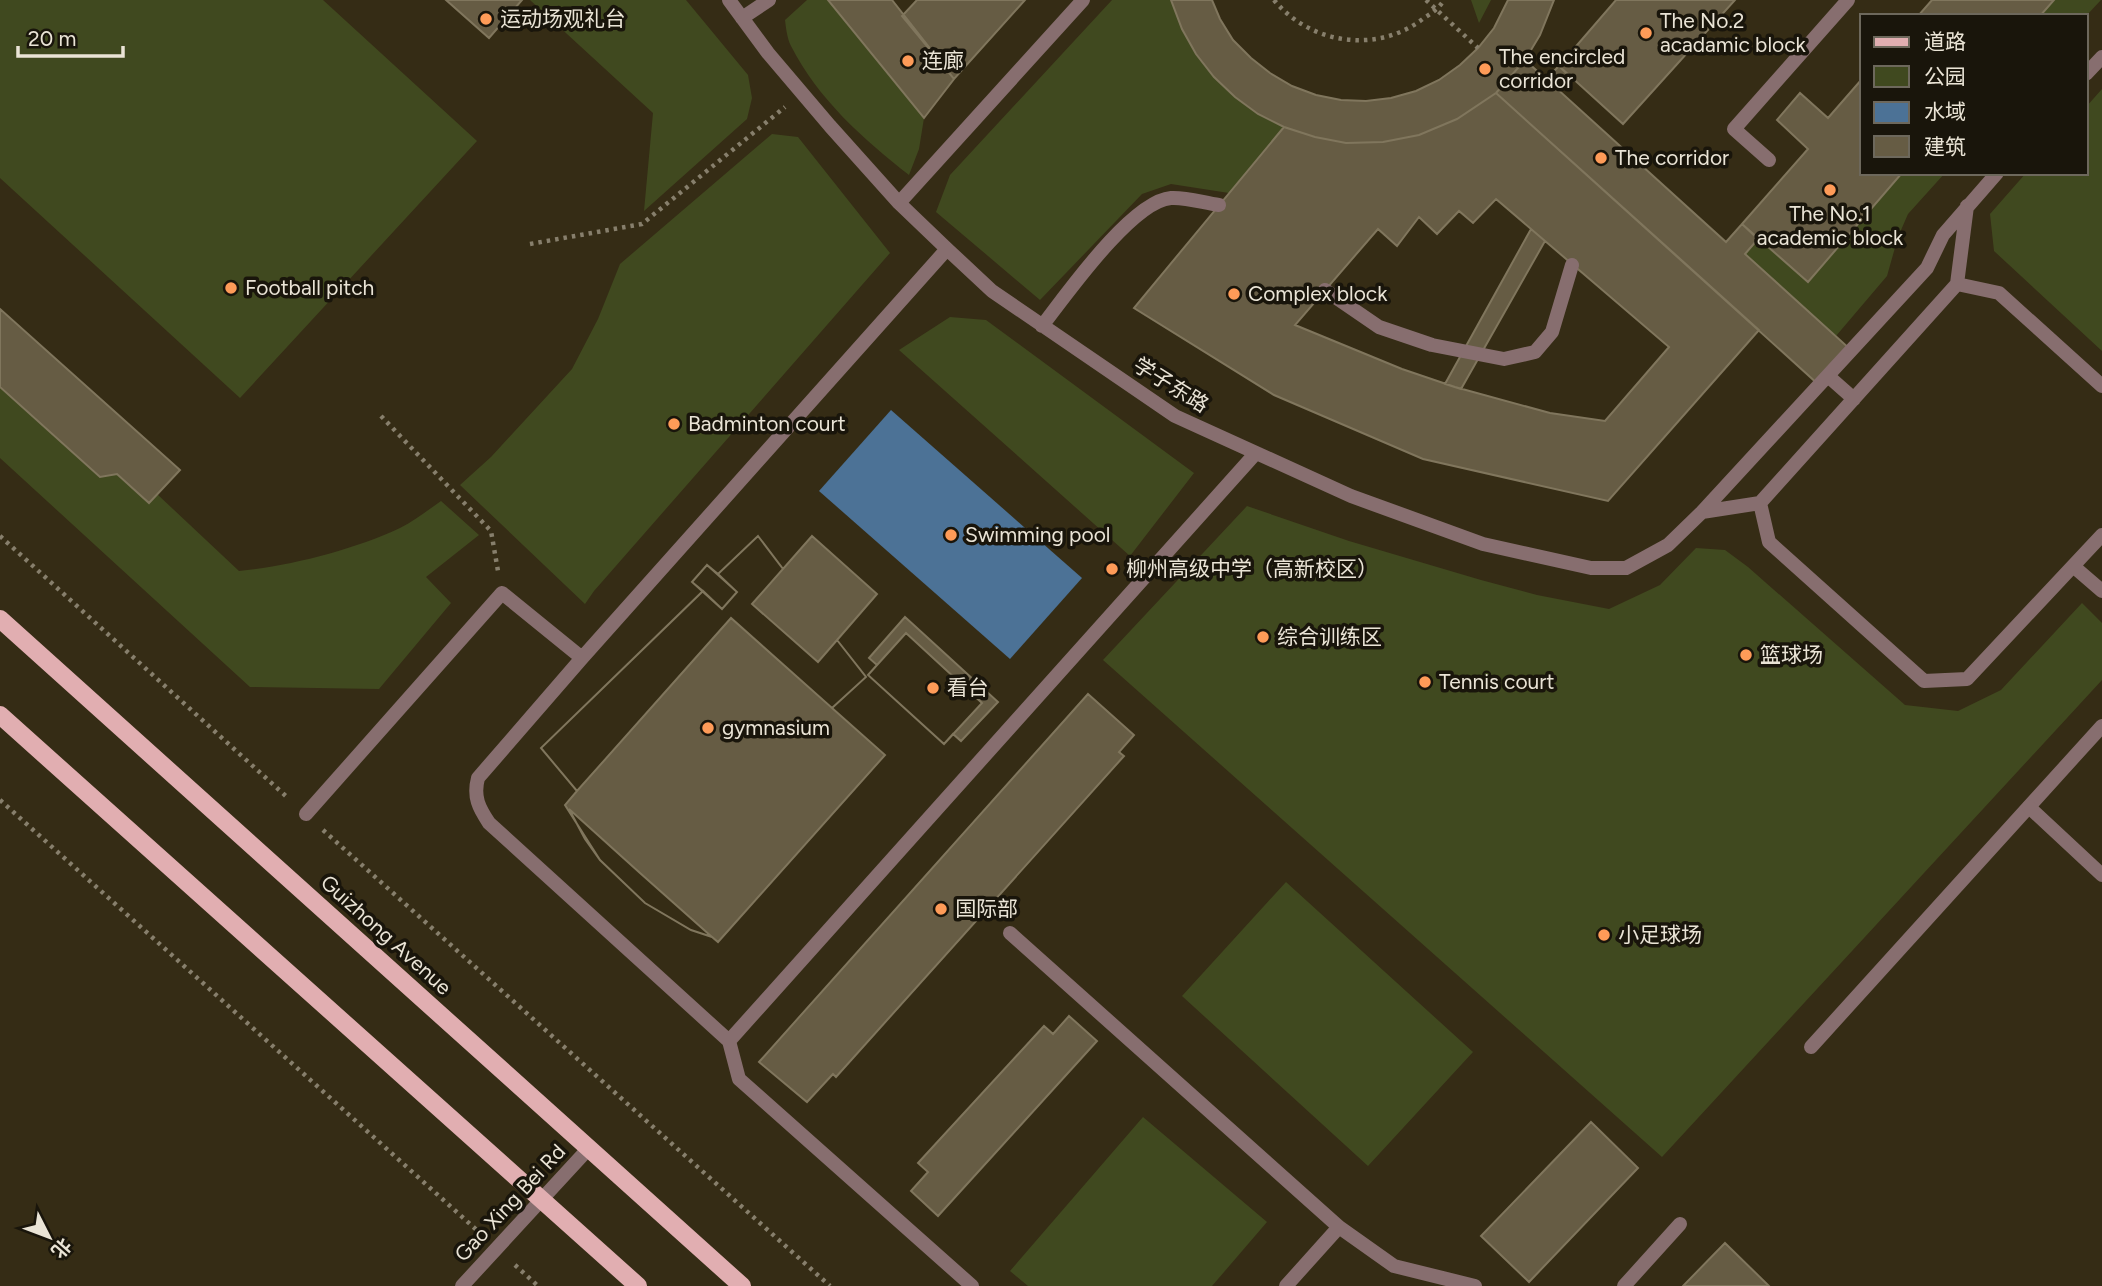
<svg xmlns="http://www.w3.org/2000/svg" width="2102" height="1286" font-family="Figtree,'Noto Sans SC',sans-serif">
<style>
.green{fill:#40491f}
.water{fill:#4c7296}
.building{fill:#665c44;stroke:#80765d;stroke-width:2;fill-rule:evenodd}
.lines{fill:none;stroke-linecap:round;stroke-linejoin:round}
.path{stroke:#877f6c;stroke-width:4.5;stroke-dasharray:3.5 5;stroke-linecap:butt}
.service{stroke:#876e6f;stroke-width:14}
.minor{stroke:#876e6f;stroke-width:14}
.tertiary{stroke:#876e6f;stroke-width:14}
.primary{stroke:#e1aeb1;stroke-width:18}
.poi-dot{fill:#fe9b58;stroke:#19150b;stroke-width:2.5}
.labels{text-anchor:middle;stroke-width:7;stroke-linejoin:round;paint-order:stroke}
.poi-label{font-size:21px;fill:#eae4d6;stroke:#19150b;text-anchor:start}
.street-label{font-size:21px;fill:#eae4d6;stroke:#19150b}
</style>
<rect width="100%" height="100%" fill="#352c15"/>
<path class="green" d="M0,0H323L477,141L240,398L0,178Z
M530,0H686L748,75L752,98L747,119L644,211L653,113Z
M807,0H828L924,118L919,149L909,175C863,139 818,99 791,46C787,38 786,28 785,20Z
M1112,0H1171C1194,62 1226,97 1284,127L1229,193L1171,184L1142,194L1040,300L936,212L950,175Z
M1471,0H1491L1479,23Z
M2054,0H2101L2086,16H2040Z
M2102,89V351L1994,251L1990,214L2026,173H2086V107Z
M772,134L798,137L890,253L594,591L585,604L460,485L491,457L572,369L598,319L620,264Z
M1902,173H1945L1908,214L1898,237L1887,276L1836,336L1745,254L1758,239L1808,282Z
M950,317L986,320L1194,473L1130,556L899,350Z
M0,387L100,477L117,474L149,503L157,494L239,571C290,566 353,550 400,528C414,521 428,510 441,501L479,535L426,577L451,603L379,689L250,687L0,458Z
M1247,506L1349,541L1481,580L1537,595L1609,609L1660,585L1696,548L1725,550L1748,567L1905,705L1958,711L2001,690L2082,603L2102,623V680L1662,1157L1103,660Z
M1286,882L1473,1052L1368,1166L1182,996Z
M1143,1117L1267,1222L1212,1286H1028L1010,1271Z"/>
<path class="water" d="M891,410L1082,578L1010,659L819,491Z"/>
<path class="building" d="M446,0H522L489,38Z
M828,0H892L954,79L924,118Z
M917,0H1025L954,79L902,16Z
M1171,0H1212L1220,19L1233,40L1251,58L1270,73L1292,86L1316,95L1341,100L1366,101L1391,98L1416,91L1439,80L1460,65L1478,48L1494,28L1508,0H1554L1540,35L1525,60L1496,93L1457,119L1419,135L1383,142L1346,143L1315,137L1284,127L1258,114L1235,97L1214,77L1196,54L1182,29Z
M1616,0H1735L1623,124L1559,66Z
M1932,0H2054L2040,16H1918Z
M1525,60L1546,79L1559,66L1567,74L1555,87L1726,242L1742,224L1758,239L1745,254L1851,350L1819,385L1496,93Z
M1862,79V173H1902L1808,282L1742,224L1808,149L1777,120L1800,93L1828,118Z
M1496,93L1759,330L1608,501L1423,459L1274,395L1134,308L1284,127L1315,137L1346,143L1383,142L1419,135L1457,119ZM1496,199L1669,347L1605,421L1550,413L1455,387L1402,369L1295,325L1378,229L1397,246L1419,217L1437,234L1459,211L1473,223Z
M1531,229L1545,241L1461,389L1445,384Z
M0,309L180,470L149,503L117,474L100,477L0,387Z
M758,536L783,569L752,604L818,662L837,640L866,677L832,708L885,755L718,942L712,937L691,930L645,903L600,860L565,805L577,791L541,748L703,591L692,582L707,565L718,574Z
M758,536L783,569L752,604L818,662L837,640L866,677L832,708L731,618L577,791L541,748L703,591L722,609L737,592L718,574Z
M812,536L877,594L818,662L752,604Z
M707,565L737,592L722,609L692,582Z
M905,617L998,702L961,741L953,734L944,744L868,675L877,665L869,658Z
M906,633L982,703L944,744L868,675Z
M1088,694L1134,735L1119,752L1124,756L836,1077L833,1074L807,1102L759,1062Z
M569,809L640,873L712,937L691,930L645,903L600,860L585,839Z
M1069,1016L1097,1041L938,1216L911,1191L928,1172L918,1163L1044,1026L1053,1034Z
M1591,1122L1638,1168L1529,1282L1481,1236Z
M1725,1243L1769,1286H1683Z"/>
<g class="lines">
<path class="path" d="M1274,0C1311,45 1378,54 1424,18C1432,13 1439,8 1444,0
M1426,0L1478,48
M530,244L642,224L785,107
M381,416L491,531L498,571
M0,536L288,798
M0,800L480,1233
M323,830L830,1286
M515,1265L538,1286"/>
<path class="service" d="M729,0L768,53L830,126L899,203L947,249L992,291L1175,416L1351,496L1483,544L1591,568H1626L1668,545L1702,512L1927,268L1943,235L1997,173
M742,18L769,0
M2086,74L2102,57
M1769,160L1734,129L1848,0
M899,203L1083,0
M947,249L582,658L478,778C473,797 479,808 489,823L729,1041L1255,454
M1957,284L1967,206
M1325,290L1379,327L1432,345L1504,359L1535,352L1552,332L1572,265
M1042,326C1066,295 1132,201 1171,198C1186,197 1204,203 1219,205
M1828,376L1854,399
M2102,386L1999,293L1957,284L1760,503L1769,542L1924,681L1967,679L2102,535
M1702,512L1760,503
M2073,566L2102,591
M306,814L502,593L582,658
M1010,933L1339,1227L1394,1266L1475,1286
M729,1041L739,1079L972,1286
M1811,1047L2102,726
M1286,1286L1339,1227
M1624,1286L1680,1224"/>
<path class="minor" d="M2029,807L2102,875"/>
<path class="tertiary" d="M462,1286L589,1148"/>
<path class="primary" d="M0,619L742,1286
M0,715L638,1286"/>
</g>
<g class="poi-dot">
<circle cx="486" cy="19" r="7"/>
<circle cx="1646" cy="33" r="7"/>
<circle cx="908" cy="61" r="7"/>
<circle cx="1485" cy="69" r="7"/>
<circle cx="1601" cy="158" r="7"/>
<circle cx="1830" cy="190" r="7"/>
<circle cx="231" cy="288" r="7"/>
<circle cx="1234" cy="294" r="7"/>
<circle cx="674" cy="424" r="7"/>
<circle cx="951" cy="535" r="7"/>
<circle cx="1112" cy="569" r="7"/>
<circle cx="1263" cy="637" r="7"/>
<circle cx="1746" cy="655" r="7"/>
<circle cx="1425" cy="682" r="7"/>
<circle cx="933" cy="688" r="7"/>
<circle cx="708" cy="728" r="7"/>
<circle cx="941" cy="909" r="7"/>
<circle cx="1604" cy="935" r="7"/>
</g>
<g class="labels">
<g class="poi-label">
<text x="500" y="26">运动场观礼台</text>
<text x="1660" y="28">The No.2<tspan x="1660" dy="24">acadamic block</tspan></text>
<text x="1499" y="64">The encircled<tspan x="1499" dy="24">corridor</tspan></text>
<text x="922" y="68">连廊</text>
<text x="1615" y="165">The corridor</text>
<text x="1830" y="221" text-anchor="middle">The No.1<tspan x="1830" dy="24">academic block</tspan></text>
<text x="245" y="295">Football pitch</text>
<text x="1248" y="301">Complex block</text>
<text x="688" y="431">Badminton court</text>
<text x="965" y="542">Swimming pool</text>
<text x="1126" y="576">柳州高级中学（高新校区）</text>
<text x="1277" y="644">综合训练区</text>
<text x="1760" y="662">篮球场</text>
<text x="1439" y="689">Tennis court</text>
<text x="947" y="695">看台</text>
<text x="722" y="735">gymnasium</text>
<text x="955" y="916">国际部</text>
<text x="1618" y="942">小足球场</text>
</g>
<g class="street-label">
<text transform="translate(1171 385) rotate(32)" y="7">学子东路</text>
<text transform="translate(386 935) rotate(42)" y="7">Guizhong Avenue</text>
<text transform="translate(510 1203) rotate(-47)" y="7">Gao Xing Bei Rd</text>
</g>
</g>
<rect x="1860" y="14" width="228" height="161" fill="#19150b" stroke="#6d685c" stroke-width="2"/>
<rect x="1874" y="37" width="35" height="10" fill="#e1aeb1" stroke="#6d685c" stroke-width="2"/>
<text x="1924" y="49" font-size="21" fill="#eae4d6">道路</text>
<rect x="1874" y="66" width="35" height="21" fill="#40491f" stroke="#6d685c" stroke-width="2"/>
<text x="1924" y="84" font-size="21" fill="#eae4d6">公园</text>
<rect x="1874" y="102" width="35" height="21" fill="#4c7296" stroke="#6d685c" stroke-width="2"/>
<text x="1924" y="119" font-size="21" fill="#eae4d6">水域</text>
<rect x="1874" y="136" width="35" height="21" fill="#665c44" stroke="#6d685c" stroke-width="2"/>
<text x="1924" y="154" font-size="21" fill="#eae4d6">建筑</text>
<g transform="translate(49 1237) rotate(132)" stroke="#19150b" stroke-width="5" paint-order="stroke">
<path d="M0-5L12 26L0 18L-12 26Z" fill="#eae4d6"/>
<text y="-10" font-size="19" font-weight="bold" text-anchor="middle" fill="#eae4d6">北</text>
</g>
<path d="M18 46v10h105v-10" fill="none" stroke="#eae4d6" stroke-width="3.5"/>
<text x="28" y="46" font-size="21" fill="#eae4d6" stroke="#19150b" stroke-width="5" paint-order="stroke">20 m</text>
</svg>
